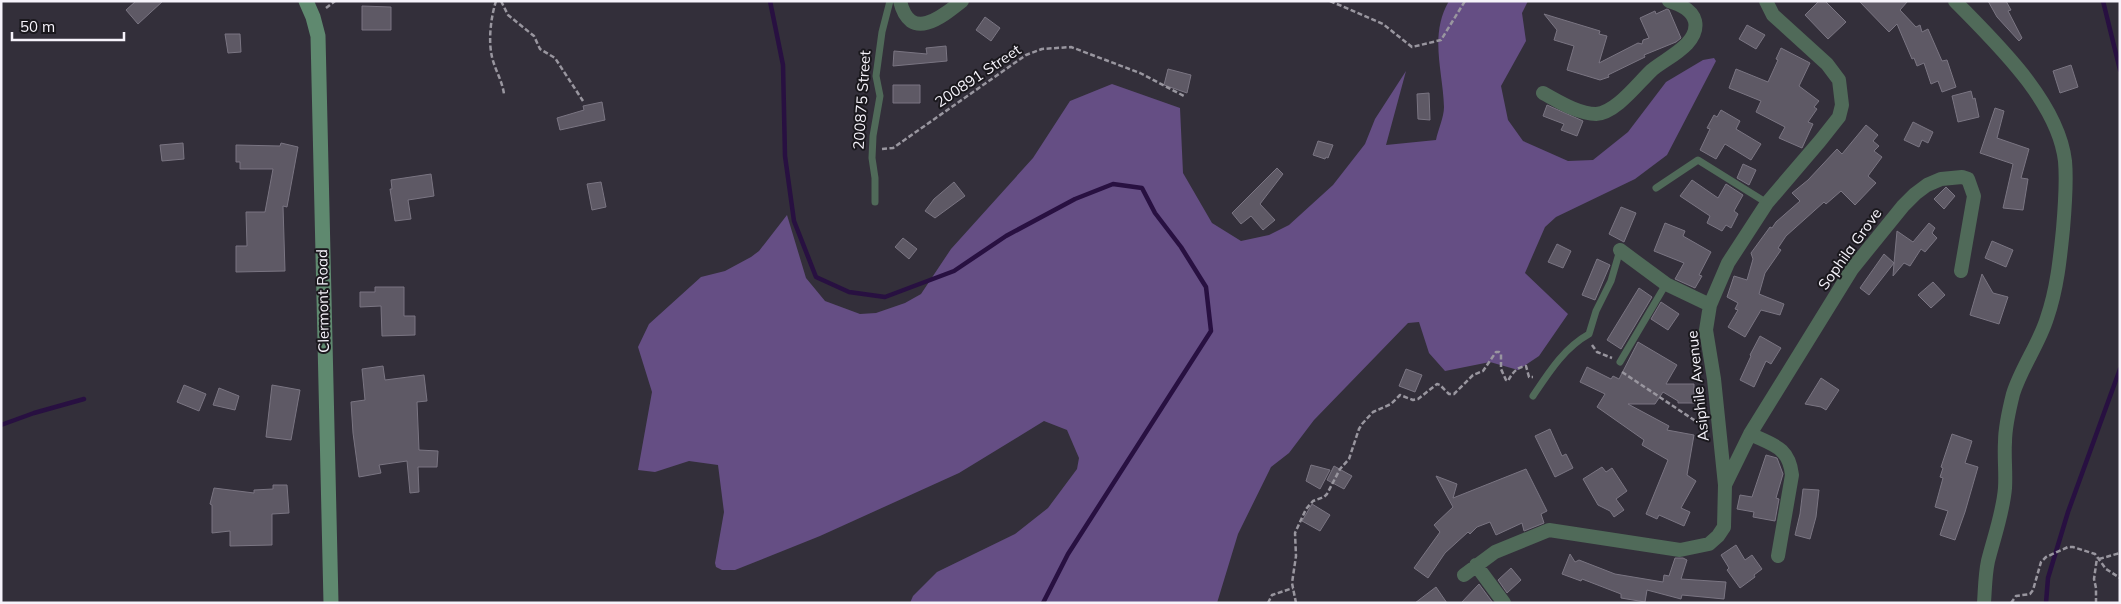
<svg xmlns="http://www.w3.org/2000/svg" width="2121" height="604" font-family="Mulish,sans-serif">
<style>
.forest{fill:#654e84}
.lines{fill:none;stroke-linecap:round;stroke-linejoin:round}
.stream{stroke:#281041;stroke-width:4.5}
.building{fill:#5e5965;stroke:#7a7582}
.path{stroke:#99969f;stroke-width:2.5;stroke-dasharray:5 2.5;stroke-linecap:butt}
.lane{stroke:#506a59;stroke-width:7}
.street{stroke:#506a59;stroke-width:14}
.secondary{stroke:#5f896f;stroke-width:15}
.labels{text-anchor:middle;stroke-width:4;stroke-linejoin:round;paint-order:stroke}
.street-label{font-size:15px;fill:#f6f3fb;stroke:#1a181d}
</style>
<rect width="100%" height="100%" fill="#332f3a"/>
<path class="forest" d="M1449,1H1528L1522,13L1526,41L1501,86L1508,120L1523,141L1568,161L1593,160L1628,132L1666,82L1703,60L1714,58L1716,61L1667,155L1635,179L1556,217L1545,227L1525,273L1568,314L1539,356L1518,370L1490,362L1445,371L1429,353L1419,322L1408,323L1314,420L1289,453L1271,467L1238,534L1217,603H910L913,596L937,572L1015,534L1048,508L1077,469L1079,458L1067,430L1044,421L959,473L820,536L735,570H722L716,567L715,563L724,512L718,465L689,461L655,472L638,470L652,392L638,347L649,324L701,277L725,271L751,257L759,251L787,215L806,278L825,301L860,314L876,313L905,303L921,294L951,249L1033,158L1070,101L1112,84L1180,108L1183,173L1212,223L1241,241L1269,235L1289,225L1333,185L1365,144L1375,119L1406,71L1386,145L1436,140C1438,130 1444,117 1444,107C1443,71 1429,35 1449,1Z"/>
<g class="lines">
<path class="stream" d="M770,1L783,65L785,156L794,221L816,277L849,292L885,297L954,271L1006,236L1075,199L1113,184L1142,188L1155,213L1181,247L1206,287L1211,331L1068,554L1043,603
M2103,1L2120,70
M1,425L34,413L84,399
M2046,603L2048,578L2068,512L2120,369"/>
</g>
<path class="building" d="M136,1H163L138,24L126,10Z
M1819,1H1825L1846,22L1828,39L1805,15Z
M1859,1H1908L1900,10L1916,27L1920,25L1922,32L1928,29L1942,61L1947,60L1956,87L1942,92L1938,81L1931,84L1924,63L1917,66L1914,58L1912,59L1897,24L1889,32Z
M1988,1H2006L2011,10L2008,11L2022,38L2019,41L1997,17Z
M362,6L391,7V30H362Z
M1667,9L1669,10L1681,38L1676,42L1644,55L1645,57L1608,75L1609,77L1600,80L1567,70L1574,46L1554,40L1557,30L1544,14L1600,31L1599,34L1607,36L1599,63L1638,43L1642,44L1643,40L1649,38L1640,18L1655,11L1656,14Z
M985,17L1000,28L991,41L976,30Z
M1747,25L1765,35L1756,49L1739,39Z
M225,34H240L241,52L228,53Z
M946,46L947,61L893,66L894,51L927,54L926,48Z
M1781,48L1810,63L1799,86L1819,101L1814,107L1817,109L1808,122L1813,124L1802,148L1779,138L1785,127L1756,112L1761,101L1729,88L1736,69L1768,82L1778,60L1776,59Z
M2071,65L2078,87L2060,93L2053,71Z
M1168,69L1191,75L1187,93L1164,85Z
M893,85H920V103H893Z
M1971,91L1973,99L1975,98L1979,117L1958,122L1952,96Z
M1429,93L1430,120L1418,119L1417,94Z
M602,102L605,120L560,130L557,118L584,110L583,106Z
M1547,105L1583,121L1577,136L1561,130L1564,124L1543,116Z
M1995,108L2004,111L1997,138L2029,149L2021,178L2028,179L2023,210L2003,208L2013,164L1980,153Z
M1721,110L1740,121L1736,129L1761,144L1751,160L1725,144L1716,159L1700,150L1710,129L1707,128L1714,115L1717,117Z
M1913,122L1933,132L1928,143L1922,140L1919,147L1904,140Z
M1866,125L1878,135L1873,141L1879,146L1874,151L1882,157L1868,176L1876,183L1855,205L1841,191L1826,204L1824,202L1786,236L1778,248L1781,250L1765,273L1759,294L1784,304L1780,315L1761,310L1745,337L1728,327L1738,310L1735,309L1738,303L1727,297L1734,276L1747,280L1753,259L1751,253L1770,227L1772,228L1776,222L1800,201L1792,193L1808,180L1837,149L1842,154Z
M1318,141L1333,145L1328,158L1326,157L1325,159L1313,155Z
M183,143L184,159L162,161L160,145Z
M281,143L298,147L287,207L283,206L285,271L236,272V246H247L246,212H265L273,169H240V162H236V145L280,146Z
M1743,164L1756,170L1749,185L1737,178Z
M1277,168L1283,174L1260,204L1275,220L1263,230L1251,216L1241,224L1232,213Z
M431,174L434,196L408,200L411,219L395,221L390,189H392L391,180Z
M1692,180L1718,198L1726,184L1743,195L1734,211L1738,214L1731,228L1726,225L1722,231L1707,223L1710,216L1680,196Z
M601,182L606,207L592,210L587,184Z
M954,182L965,196L935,218L925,211L934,199Z
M1946,187L1955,196L1944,209L1934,199Z
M1621,207L1636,213L1624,242L1609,234Z
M1665,223L1685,231L1683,236L1711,252L1699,275L1702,276L1695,288L1675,279L1684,263L1654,251Z
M1929,223L1935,228L1932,233L1937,238L1925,252L1921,249L1910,266L1904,263L1893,276L1894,263L1869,295L1860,288L1884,254L1894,263L1897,231L1913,242Z
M903,238L917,249L909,259L895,247Z
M1992,241L2013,250L2006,267L1985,258Z
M1557,244L1571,251L1563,268L1548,262Z
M1597,259L1610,265L1595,300L1582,295Z
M1982,274L1993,293L2008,297L1999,324L1970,315Z
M1933,282L1945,295L1931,308L1918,295Z
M375,287H404V316H415V335L382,336L381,306L360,307V292H375Z
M1639,288L1652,297L1621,349L1607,340Z
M1661,302L1679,314L1668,330L1651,319Z
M1760,336L1781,348L1771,364L1766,361L1754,387L1740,380L1751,356L1750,355Z
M1638,342L1677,365L1666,384H1694V403H1678V401L1663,392L1655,404H1628L1669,426L1667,430L1694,435L1687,475L1696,481L1681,508L1690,512L1684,526L1659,515L1657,519L1646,514L1668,460L1642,445L1644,440L1597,407L1605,394L1580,382L1587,367L1611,379L1613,376L1619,379Z
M383,366L385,380L424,375L427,401L417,402L419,450L438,451L437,467H418L419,492L410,493L407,461L379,465L381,473L359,477L353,433L351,402L365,400L362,369Z
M1406,369L1422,375L1415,392L1399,386Z
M1821,378L1839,390L1826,410L1821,407L1805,404Z
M184,385L206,394L199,411L177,402Z
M272,385L300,390L291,440L266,437Z
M219,388L239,396L235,410L213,405Z
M1550,429L1562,456L1566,454L1573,468L1555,477L1535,436Z
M1952,434L1972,441L1965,463L1978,467L1965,512L1955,540L1940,535L1948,511L1935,507L1943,478L1940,477L1943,468L1941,467Z
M1766,455L1777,458L1783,474L1776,498L1779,499L1775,521L1753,517L1754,512L1737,509L1740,495L1752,497Z
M1311,465L1330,470L1320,489L1306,481Z
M1334,466L1352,476L1344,489L1327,480Z
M1602,467L1606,472L1612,468L1627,491L1616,499L1624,510L1614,517L1610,511L1598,505L1583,479Z
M1526,469L1547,511L1541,514L1544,523L1524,531L1522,523L1496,535L1490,522L1477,527L1470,534L1468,532L1445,553L1428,578L1414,568L1440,532L1434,525L1453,507L1436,476L1457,484L1453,498Z
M273,485H287L289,513L272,514V545L230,546V531L212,533V505L210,504L214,488L254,493V490L273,489Z
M1803,489L1819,490L1816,517L1810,539L1795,535L1800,514Z
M1312,504L1330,515L1320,531L1302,521Z
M1736,545L1745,560L1752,555L1762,569L1754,575L1755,577L1740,588L1727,570L1729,568L1721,555Z
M1570,554L1575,562L1579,560L1615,574L1663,582L1664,575L1669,576L1675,558H1683L1687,560L1681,579L1726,582L1724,599L1682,595L1681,599L1647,590L1645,602L1621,598V594L1582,579L1581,581L1562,574Z
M1511,568L1521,580L1507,593L1498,580Z
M1479,584L1493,603H1461Z
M1436,587L1447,603H1415Z"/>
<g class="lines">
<path class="path" d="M496,1C491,17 488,40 492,57C495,70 502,80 504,94
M501,1L508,15L534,36L540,49L555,58L583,101
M1330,1L1383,24L1412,47L1441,40L1465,1
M326,8L335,1
M882,149L893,148L1026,55L1042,49L1071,47L1140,73L1184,96
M1592,345L1597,352L1612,358
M1622,372L1694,420L1704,423
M2099,559L2120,553
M1268,603L1272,595L1293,588
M1296,603L1292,583L1296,556L1295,533L1306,509L1313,501L1324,497L1327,494L1340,469L1349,459L1359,429L1362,424L1373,412L1391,404L1400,395L1413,400L1418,399L1437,384L1440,385L1449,394H1454L1473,375L1483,371L1496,352H1499L1501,354V369L1506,380L1508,381C1512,373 1517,367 1526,366L1529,377H1533
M2011,603L2016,596L2030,594L2033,590L2041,562L2046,557L2068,547H2073L2095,554L2106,569L2120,578
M2096,603V588L2094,579L2097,558"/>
<path class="lane" d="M1656,188L1698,160L1767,203
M875,202V178L872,158L873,136L880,96L876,76L882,32L890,1
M1620,362L1666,284
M1533,396C1549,372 1564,348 1589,334L1596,311L1611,281L1620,250"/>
<path class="street" d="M900,1C910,43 942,17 962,1
M1955,1C1995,42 2058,101 2065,161C2067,183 2065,206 2063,229C2060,259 2057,289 2047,318C2039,344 2021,368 2013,394C2009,410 2005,426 2005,442C2004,457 2006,473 2005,488C2003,513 1994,537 1988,561C1985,575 1985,589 1984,603
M1543,93C1558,101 1578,114 1596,114C1616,113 1638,83 1652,70C1666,58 1700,44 1695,21C1692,9 1679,4 1669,1
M1620,250L1666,284L1710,305
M1750,434C1773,445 1789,447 1792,475L1778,556
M1725,485L1750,434L1852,269L1903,206L1915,194L1927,185L1941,179L1962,177L1968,179L1974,196L1961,271
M1476,565L1504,603
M1464,575L1495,552L1549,530L1680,550L1709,544L1718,536L1724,527L1725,485L1714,379L1706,330L1710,305L1728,263L1767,203L1820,141L1839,117L1842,105L1839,80L1827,64L1773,15L1766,1"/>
<path class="secondary" d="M306,1L313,17L318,36L331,603"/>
</g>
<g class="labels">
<g class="street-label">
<text transform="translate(978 76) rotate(-34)" y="5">200891 Street</text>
<text transform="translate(862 100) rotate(-86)" y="5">200875 Street</text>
<text transform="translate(1850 249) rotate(-54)" y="5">Sophila Grove</text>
<text transform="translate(323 301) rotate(-91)" y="5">Clermont Road</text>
<text transform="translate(1698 386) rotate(-96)" y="5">Asiphile Avenue</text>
</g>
</g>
<rect width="2121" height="604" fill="none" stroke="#f6f3fb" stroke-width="5"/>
<path d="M12 32v8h112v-8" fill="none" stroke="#f6f3fb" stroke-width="2.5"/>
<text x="20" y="32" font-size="15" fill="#f6f3fb" stroke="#1a181d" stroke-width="4" paint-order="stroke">50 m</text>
</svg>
